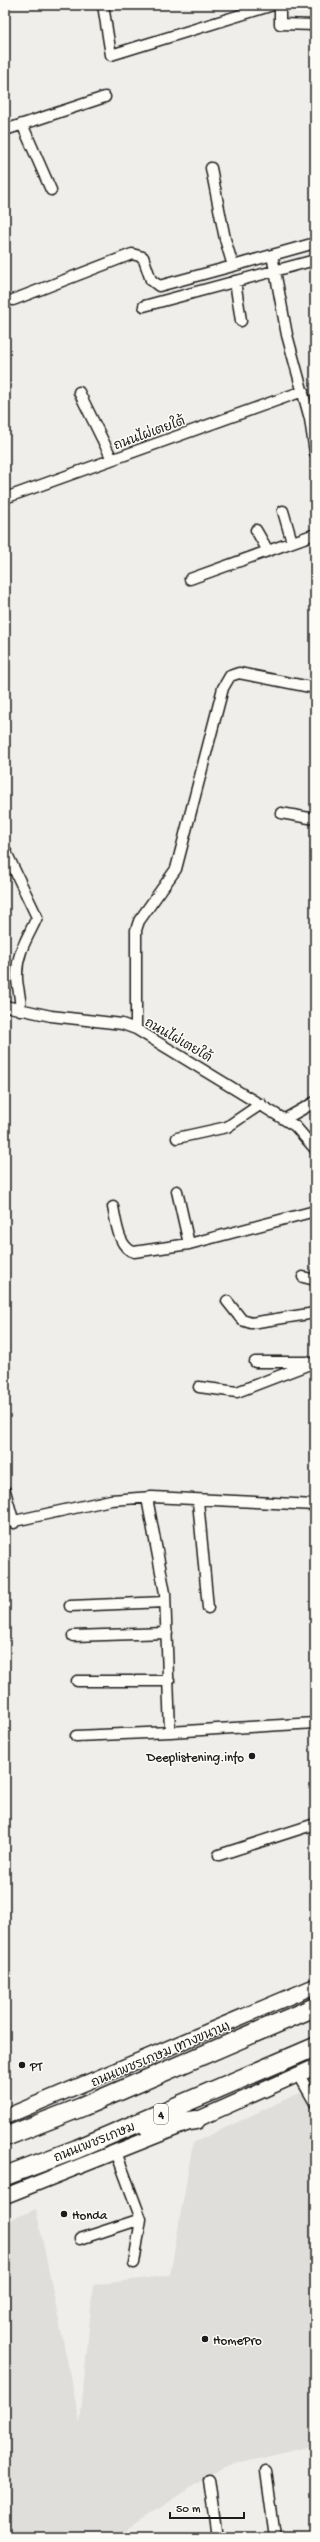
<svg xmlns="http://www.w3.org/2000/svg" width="320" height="2542" font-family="'Gochi Hand','Playpen Sans Thai',sans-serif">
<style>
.built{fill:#e0deda}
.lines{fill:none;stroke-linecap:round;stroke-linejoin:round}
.street-casing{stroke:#1c1c1c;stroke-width:13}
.secondary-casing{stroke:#1c1c1c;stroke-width:17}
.highway-casing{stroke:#1c1c1c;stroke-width:21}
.street{stroke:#fdfcf7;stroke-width:10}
.secondary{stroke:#fdfcf7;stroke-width:14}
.highway{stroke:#fdfcf7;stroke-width:18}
.poi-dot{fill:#1c1c1c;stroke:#fdfcf7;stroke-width:1.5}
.labels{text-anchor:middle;stroke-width:3;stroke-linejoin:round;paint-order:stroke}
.shield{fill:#fdfcf7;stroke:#605f5e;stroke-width:1}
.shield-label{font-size:12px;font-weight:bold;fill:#1c1c1c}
.street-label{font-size:13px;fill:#1c1c1c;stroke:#fdfcf7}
.poi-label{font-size:13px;fill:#1c1c1c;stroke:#fdfcf7;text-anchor:start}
</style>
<rect width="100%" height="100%" fill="#f0eeea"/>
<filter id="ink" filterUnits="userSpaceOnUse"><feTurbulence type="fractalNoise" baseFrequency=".025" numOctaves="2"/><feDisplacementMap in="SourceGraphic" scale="8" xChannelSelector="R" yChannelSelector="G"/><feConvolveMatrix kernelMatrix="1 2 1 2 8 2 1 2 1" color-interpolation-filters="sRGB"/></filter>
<g filter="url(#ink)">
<path class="built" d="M301,2092L315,2118V2445L221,2468L114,2537H5V2222L36,2209L80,2423L93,2285L170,2275L193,2143Z"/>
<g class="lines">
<g class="street-casing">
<path id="street" d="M103,5L111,55L273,5
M280,5V24L315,25
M22,124L51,190
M5,130L105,97
M211,168L225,239L233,266L272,255
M315,243L272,255L287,335L310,419L315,453
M235,281L241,321
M13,300L132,254L143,257L151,280L159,286L233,266
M144,306L315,260
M79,392L112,459
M5,498L303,391
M283,511L292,542
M256,530L268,551
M190,579L315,534
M281,813L315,819
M5,850L37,917C29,936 17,951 17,974C16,986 22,997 20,1010
M5,1006L51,1016L122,1024L136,1029L295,1126L315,1149
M136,1029V930L139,921L176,869L223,688L230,676L239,673L315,688
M285,1119L315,1102
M177,1138L227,1127L261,1104
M177,1191L189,1244
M113,1207C116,1220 118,1248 134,1252L189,1244L315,1211
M303,1277L315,1280
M227,1301L242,1320L251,1323L315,1313
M255,1362H307
M199,1387L237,1392L315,1362
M5,1491L14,1523
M147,1498L165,1593L170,1732L315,1723
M198,1501L208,1608
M5,1523L111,1500L152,1497L315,1505
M70,1606L165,1602
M73,1636L167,1633
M77,1681H169
M76,1736L170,1732
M219,1855L315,1824
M299,2075L315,2103
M116,2152L141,2219L134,2263
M80,2239L141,2219
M266,2471L275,2537
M209,2480L217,2537"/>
</g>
<g class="secondary-casing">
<path id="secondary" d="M5,2117L315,1986
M5,2196L196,2120L315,2067"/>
</g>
<g class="highway-casing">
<path id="highway" d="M148,2127L196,2120
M5,2137L82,2107L315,2007
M5,2176L77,2149L315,2047"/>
</g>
<use href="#street" class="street"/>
<use href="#secondary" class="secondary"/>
<use href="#highway" class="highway"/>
</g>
</g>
<g class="poi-dot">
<circle cx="252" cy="1756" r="4"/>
<circle cx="22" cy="2065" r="4"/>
<circle cx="64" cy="2214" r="4"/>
<circle cx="205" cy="2339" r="4"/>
</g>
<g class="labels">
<rect class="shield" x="154" y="2104" width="14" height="20" rx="3"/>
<g class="shield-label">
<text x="161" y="2118">4</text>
</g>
<g class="street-label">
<text transform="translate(149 432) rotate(-20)" y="5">ถนนไผ่เตยใต้</text>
<text transform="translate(179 1039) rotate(30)" y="5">ถนนไผ่เตยใต้</text>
<text transform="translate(160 2053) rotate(-23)" y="5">ถนนเพชรเกษม (ทางขนาน)</text>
<text transform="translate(94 2141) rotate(-22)" y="5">ถนนเพชรเกษม</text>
</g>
<g class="poi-label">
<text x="244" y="1761" text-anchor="end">Deeplistening.info</text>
<text x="30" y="2070">PT</text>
<text x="72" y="2219">Honda</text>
<text x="213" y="2344">HomePro</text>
</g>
</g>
<rect width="320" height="2542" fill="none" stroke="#fdfcf7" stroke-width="20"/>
<rect x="10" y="10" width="300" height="2522" fill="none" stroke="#1c1c1c" stroke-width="1.5" filter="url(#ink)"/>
<path d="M170 2512v6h74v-6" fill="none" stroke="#1c1c1c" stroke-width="2"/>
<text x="176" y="2512" font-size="12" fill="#1c1c1c" stroke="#fdfcf7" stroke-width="3" paint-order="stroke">50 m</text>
</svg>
